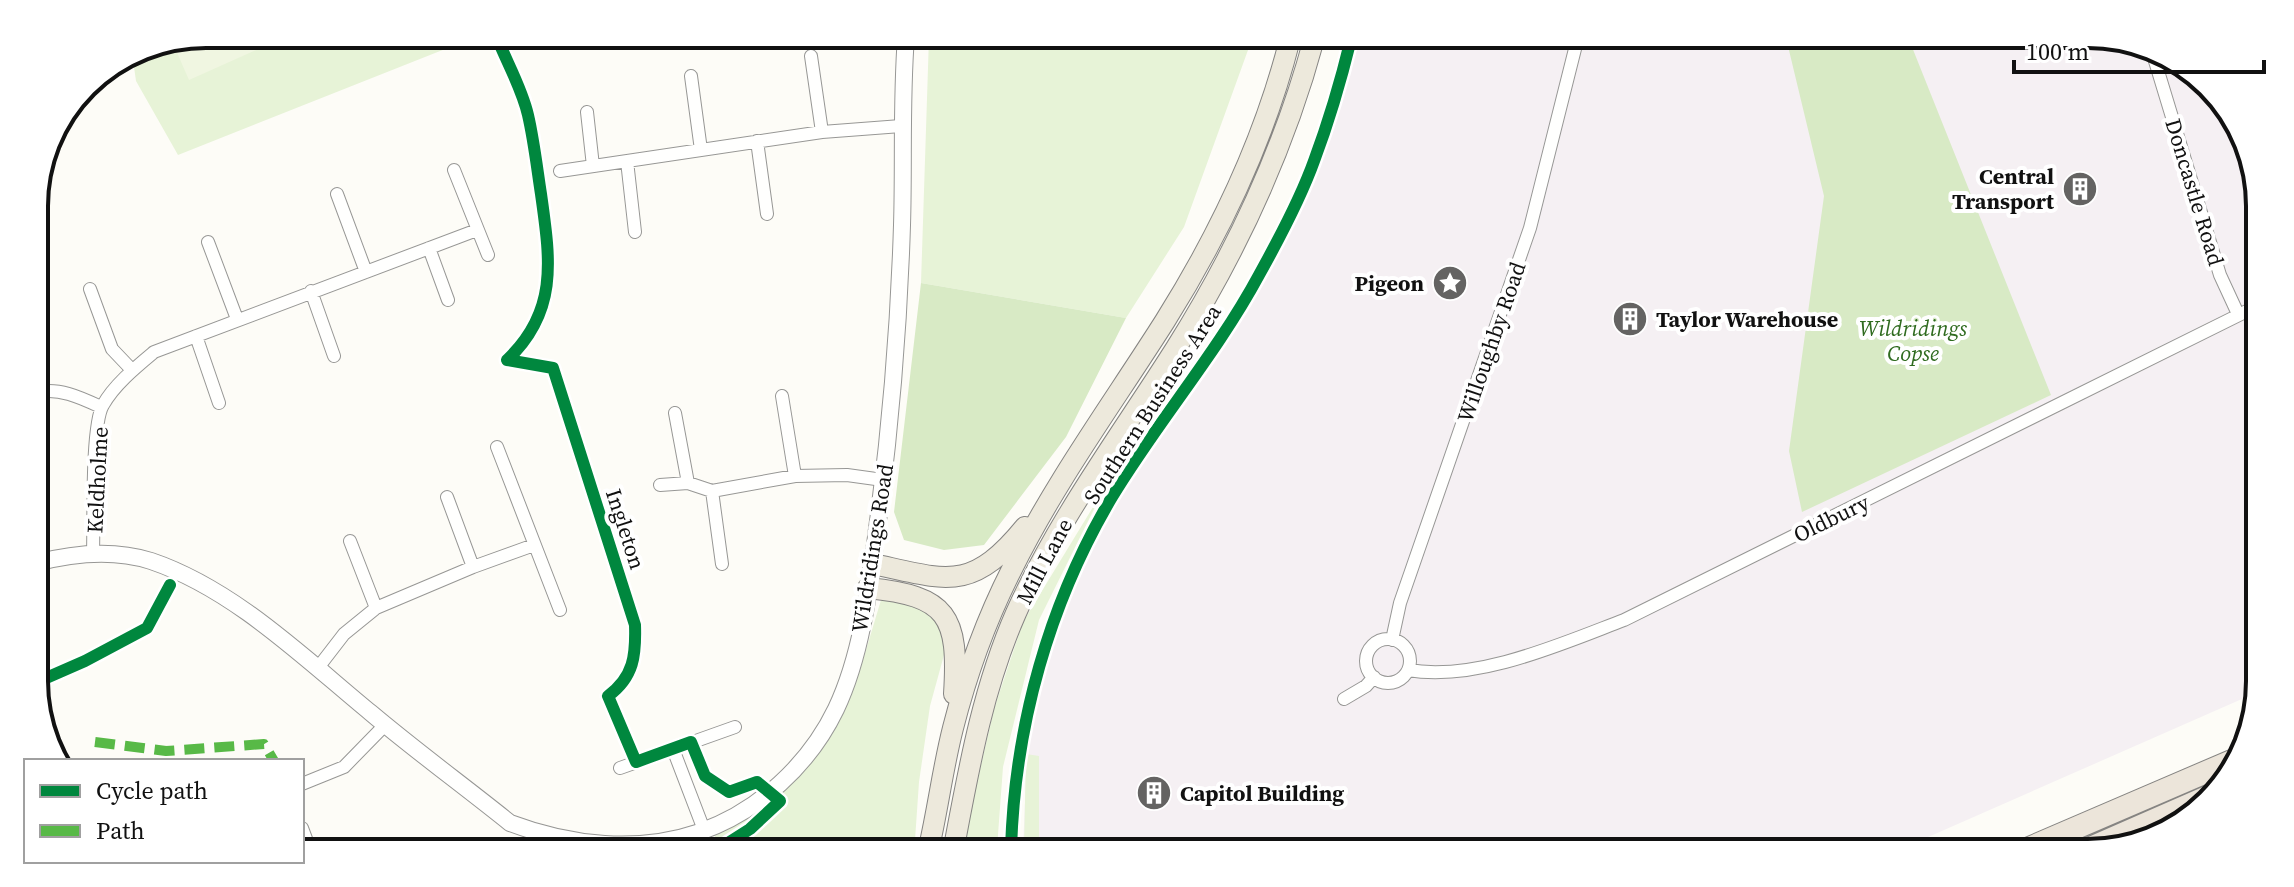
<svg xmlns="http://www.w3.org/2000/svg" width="2294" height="887" font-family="'Source Serif 4',serif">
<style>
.industrial{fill:#f5f0f3}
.green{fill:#e7f3d7}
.forest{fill:#d8eac5}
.pitch{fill:#f0f6e1}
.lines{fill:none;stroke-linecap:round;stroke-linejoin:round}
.minor-casing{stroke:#979795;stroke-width:14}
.tertiary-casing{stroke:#979795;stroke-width:18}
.primary-casing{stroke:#858482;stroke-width:22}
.trunk-casing{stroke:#858482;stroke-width:24}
.minor{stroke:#fffffe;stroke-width:12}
.tertiary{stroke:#fffffe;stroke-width:16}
.primary{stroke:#ede9dc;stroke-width:20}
.trunk{stroke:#ece5da;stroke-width:22}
.quiet{stroke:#58b947;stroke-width:10;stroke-dasharray:20 10;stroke-linecap:butt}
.cycleway-casing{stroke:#fff;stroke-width:17}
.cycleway{stroke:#00873e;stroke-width:12}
.labels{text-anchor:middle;stroke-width:8;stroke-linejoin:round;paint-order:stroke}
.poi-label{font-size:22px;font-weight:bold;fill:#111;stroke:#fff;text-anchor:end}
.street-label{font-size:22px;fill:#111;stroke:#fff}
.park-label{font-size:22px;font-style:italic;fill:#2f6b1f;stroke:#fff}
.rim{fill:none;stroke:#111;stroke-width:4}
</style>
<rect width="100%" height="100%" fill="#fdfcf7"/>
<path class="industrial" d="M1358,40L2144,43L2218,93L2258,183L2251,695L1894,852L1023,848L1028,734L1044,665L1067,596L1097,530L1219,354L1311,191Z"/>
<path class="green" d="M206,34L478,35V36L178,155L136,81L132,53L141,47Z
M929,37L1252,39L1184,227L1126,318L921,283Z
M1104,489L1039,620L1003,767L997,848L962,847L994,709L1023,622Z
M910,598L939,624L947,644L930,706L919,782L915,840L911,847L721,846L714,835L770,800L843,711L863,660L881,600Z
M1026,754L1039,756V848H1024Z"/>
<path class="forest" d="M1787,42H1910L2051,395L1802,512L1789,451L1824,196Z
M921,283L1126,318L1066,437L984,545L944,550L904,540L894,512Z"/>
<path class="pitch" d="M206,34H292L189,80L172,41Z"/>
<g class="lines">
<g class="minor-casing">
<path id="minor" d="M2151,48L2220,275L2238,314
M811,56L822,132
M691,76L701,150
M587,112L593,166
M757,141L767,214
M627,161L635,232
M454,170L488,255
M560,171L822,132L901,126
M337,194L366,272
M208,242L237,319
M429,248L448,300
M90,289L112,349L132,370
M311,291L334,356
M196,336L219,403
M35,393C57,386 82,398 101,407
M782,396L795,476
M675,413L688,483
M497,447L560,610
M660,485L688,483L712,491L795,476L847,475L883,480
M712,491L722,564
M447,497L473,567
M350,541L376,608
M93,553C94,525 91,425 103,405C114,385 136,367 154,352L477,230
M1366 661a22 22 0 1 1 44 0a22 22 0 1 1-44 0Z
M1392,640L1400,603L1530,228L1577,41
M317,669L344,634L376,608L473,567L534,545
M1408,670C1476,682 1561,644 1624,620L2257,306
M1344,699L1366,686L1374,677
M673,749L704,830
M620,768L735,727
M302,784L344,767L385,725
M302,828L308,844"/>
</g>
<g class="tertiary-casing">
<path id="tertiary" d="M36,563C74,553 113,549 151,561C234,589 304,658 371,713C416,751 464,786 510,823C571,846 638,853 700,832C759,811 809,765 836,709C863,652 870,583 878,521C891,422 899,324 902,225C904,162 901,100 906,37"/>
</g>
<g class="primary-casing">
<path id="primary" d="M873,564C947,580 971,593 1025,527
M868,588C948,596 959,616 954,694
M929,847C938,808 943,767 953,728C967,673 986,620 1012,569C1055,482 1113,403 1165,321C1219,235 1265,138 1290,39
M954,847C969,767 983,688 1016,613C1058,519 1121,435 1176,348C1237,251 1284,150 1314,39"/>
</g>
<g class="trunk-casing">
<path id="trunk" d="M2020,852L2234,760
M2079,853L2207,797"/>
</g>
<use href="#minor" class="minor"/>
<use href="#tertiary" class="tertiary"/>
<use href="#primary" class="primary"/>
<use href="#trunk" class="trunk"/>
<path class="quiet" d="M95,742L166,751L264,744L274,761"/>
<g class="cycleway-casing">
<path id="cycleway" d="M496,35C506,61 522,88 528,115C534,141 537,168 541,194C550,259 559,311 507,360
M507,360L553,368L635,625C636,655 634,677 608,696L636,762L691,742L705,776L729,792L757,782L780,801L750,829L728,843V846
M37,682L85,661L147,628L170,585
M1011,848C1015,725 1049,603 1112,497C1158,421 1217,353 1259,275C1279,239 1300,200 1314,161C1329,121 1341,80 1351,39"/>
</g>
<use href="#cycleway" class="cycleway"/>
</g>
<defs>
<g id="building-disc" transform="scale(1.8)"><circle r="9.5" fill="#646362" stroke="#fff"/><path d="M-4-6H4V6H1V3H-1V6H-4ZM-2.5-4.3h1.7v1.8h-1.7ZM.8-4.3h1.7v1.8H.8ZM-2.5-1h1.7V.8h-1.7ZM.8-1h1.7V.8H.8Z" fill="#fff"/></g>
<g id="sight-disc" transform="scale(1.8)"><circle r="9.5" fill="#646362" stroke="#fff"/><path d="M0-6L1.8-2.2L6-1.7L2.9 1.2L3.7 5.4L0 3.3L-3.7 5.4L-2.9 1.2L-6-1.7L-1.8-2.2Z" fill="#fff"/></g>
</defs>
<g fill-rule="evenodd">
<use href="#building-disc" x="2080" y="189"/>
<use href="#sight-disc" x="1450" y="283"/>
<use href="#building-disc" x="1630" y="319"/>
<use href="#building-disc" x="1154" y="793"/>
</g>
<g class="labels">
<g class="poi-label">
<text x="2054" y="184">Central<tspan x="2054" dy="25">Transport</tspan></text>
<text x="1424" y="291">Pigeon</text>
<text x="1656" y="327" text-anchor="start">Taylor Warehouse</text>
<text x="1180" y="801" text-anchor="start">Capitol Building</text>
</g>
<g class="street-label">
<text transform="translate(2195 192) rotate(73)" y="8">Doncastle Road</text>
<text transform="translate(1491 342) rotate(-71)" y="8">Willoughby Road</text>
<text transform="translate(1152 404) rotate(-57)" y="8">Southern Business Area</text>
<text transform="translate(97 480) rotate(-87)" y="8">Keldholme</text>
<text transform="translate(1831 518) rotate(-26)" y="8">Oldbury</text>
<text transform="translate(626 529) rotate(72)" y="8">Ingleton</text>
<text transform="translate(872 548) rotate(-81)" y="8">Wildridings Road</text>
<text transform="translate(1044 561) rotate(-62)" y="8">Mill Lane</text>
</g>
<g class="park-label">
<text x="1913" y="336">Wildridings<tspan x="1913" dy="25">Copse</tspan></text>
</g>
</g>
<path d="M0 0H2294V887H0ZM206 48H2088A158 158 0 0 1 2246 206V681A158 158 0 0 1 2088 839H206A158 158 0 0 1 48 681V206A158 158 0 0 1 206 48Z" fill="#fff" fill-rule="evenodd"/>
<path class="rim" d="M206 48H2088A158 158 0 0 1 2246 206V681A158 158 0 0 1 2088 839H206A158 158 0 0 1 48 681V206A158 158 0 0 1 206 48Z"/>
<rect x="24" y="759" width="280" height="104" fill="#ffffff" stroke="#a0a0a0" stroke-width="2"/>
<rect x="40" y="785" width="40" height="12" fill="#00873e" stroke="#a0a0a0" stroke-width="2"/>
<text x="96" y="799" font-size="24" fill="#111111">Cycle path</text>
<rect x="40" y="825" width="40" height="12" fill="#58b947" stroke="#a0a0a0" stroke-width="2"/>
<text x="96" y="839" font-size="24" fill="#111111">Path</text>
<path d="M2014 60v12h250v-12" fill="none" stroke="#111111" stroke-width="4"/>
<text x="2026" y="60" font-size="24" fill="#111111" stroke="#ffffff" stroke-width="6" paint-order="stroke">100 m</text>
</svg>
